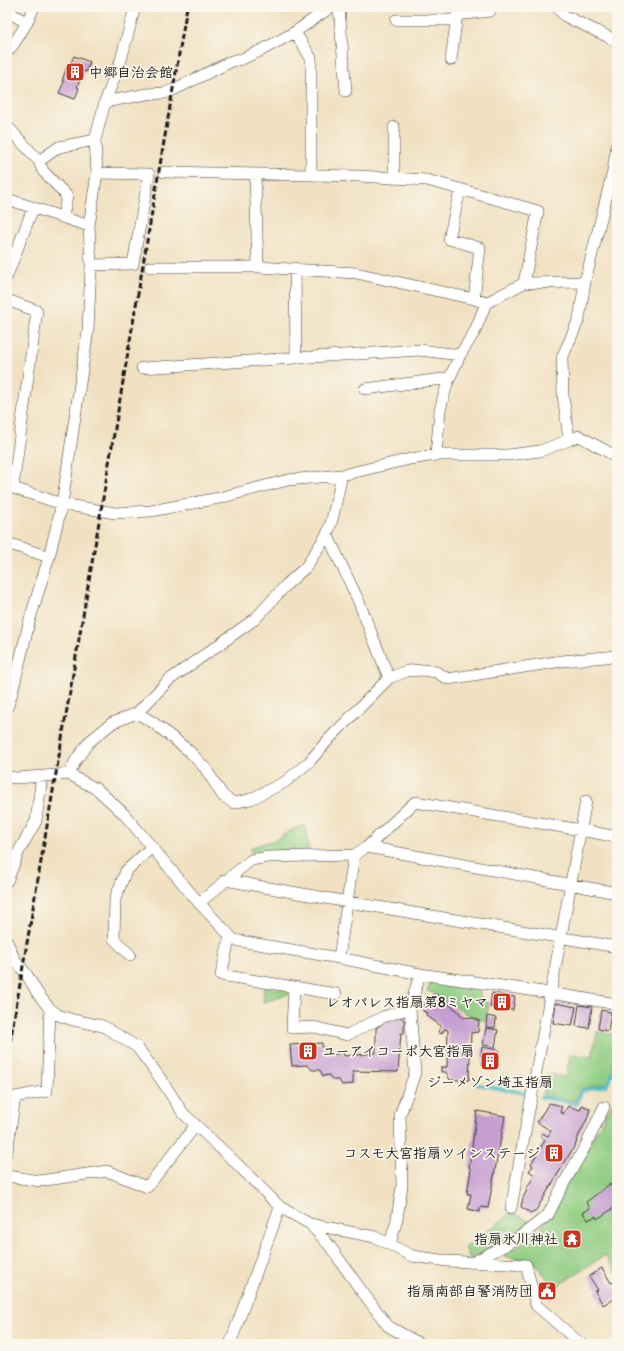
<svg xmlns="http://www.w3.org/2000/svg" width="624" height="1351" font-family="Delius,'Klee One',sans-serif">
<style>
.green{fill:#90cc82;stroke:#56744f}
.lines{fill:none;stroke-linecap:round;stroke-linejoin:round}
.stream{stroke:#52becb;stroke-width:3.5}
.building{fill:#c69ed2}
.minor-casing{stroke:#3c3a35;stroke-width:12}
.minor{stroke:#fff;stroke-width:11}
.rail{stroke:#1c1c1c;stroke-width:3;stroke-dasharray:6 3;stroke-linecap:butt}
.labels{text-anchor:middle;stroke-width:3.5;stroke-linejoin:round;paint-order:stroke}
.poi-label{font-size:14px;font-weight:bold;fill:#1c1c1c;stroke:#fbf7ec;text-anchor:end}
</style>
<rect width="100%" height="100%" fill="#fbf7ec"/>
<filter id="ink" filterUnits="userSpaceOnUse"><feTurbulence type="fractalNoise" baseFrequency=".025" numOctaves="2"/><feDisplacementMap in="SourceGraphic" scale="8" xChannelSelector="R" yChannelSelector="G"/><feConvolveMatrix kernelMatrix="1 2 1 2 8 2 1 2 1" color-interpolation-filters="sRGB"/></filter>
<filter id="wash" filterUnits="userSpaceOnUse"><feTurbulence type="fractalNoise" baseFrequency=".012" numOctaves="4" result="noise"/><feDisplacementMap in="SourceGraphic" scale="16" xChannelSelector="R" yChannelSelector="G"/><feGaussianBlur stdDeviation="0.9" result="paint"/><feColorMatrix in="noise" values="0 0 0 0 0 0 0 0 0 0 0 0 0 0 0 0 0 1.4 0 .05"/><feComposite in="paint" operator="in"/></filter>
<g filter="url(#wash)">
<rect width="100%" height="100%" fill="#f1e1c2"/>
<path class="green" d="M305,825L309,850L252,853L250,848L277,839L295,828Z
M433,980L480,988V997L489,1004L485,1021L472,1017L433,993L427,991Z
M264,987L291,990V993L263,1003Z
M597,1032L617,1035V1062L607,1083L581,1089L576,1101L543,1096L547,1074L566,1077L570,1054L592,1057Z
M617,1095V1273L605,1255L554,1288L534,1261L503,1256L540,1231Z
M510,1211L532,1223L516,1236L470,1259L465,1247L504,1219Z"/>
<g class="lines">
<path class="stream" d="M475,1084L529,1094
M541,1097L576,1104L582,1091L607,1085L617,1065"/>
</g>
<g id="blocks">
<path class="building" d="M74,56L90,62L86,72L84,71L77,87L79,88L75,99L59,93L64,82L62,81L67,66L69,67Z
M492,993L515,997L513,1010L490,1007Z
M432,995H436L458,1011L462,1017L475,1018L479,1021L478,1032L471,1033L469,1080H450L446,1072H441V1067H447L448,1030L445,1029L441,1034L438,1032L441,1026L426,1015L427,1013L423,1011V1006Z
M556,1003L576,1007L572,1026L553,1023Z
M579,1005L592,1007L589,1028L576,1026Z
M601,1010L611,1012L608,1031L598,1029Z
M487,1016L496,1018L495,1028L486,1027Z
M400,1017L404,1020V1033H401L398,1072L353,1071V1084L342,1085L339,1080H333L329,1075L323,1076L320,1070H312L308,1065L292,1066L290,1045L322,1043V1048H325V1055L338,1054L339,1051H343L344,1056L376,1053V1028L386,1021Z
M486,1028L498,1030L495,1047L483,1045Z
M482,1047L499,1050L496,1067L482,1065L483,1057L481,1056Z
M549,1103L558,1105L562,1107L560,1112L563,1114L568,1106L580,1110L582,1105L590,1109L587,1119L576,1141L577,1142L535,1212L531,1213L521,1207L523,1198L527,1190L526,1189L535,1175L529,1171L533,1166L531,1164L545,1140L540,1136L542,1133L548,1136L551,1131L537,1122Z
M477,1111L505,1116L488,1208L480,1207V1212L468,1209L471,1194H467L471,1169L469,1168Z
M610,1184L617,1193V1206L597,1219L596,1216L588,1220L583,1213L590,1208L586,1202Z
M602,1268L611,1283L613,1282L617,1290V1297L603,1305L595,1291L598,1290L589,1276Z
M544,1284L556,1291L551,1299L540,1291Z"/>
</g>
</g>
<g filter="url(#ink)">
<use href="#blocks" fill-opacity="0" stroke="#3c3a35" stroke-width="1"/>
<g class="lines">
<g class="minor-casing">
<path id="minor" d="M339,7L346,91
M557,7L565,16L617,41
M7,11L27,23
M457,15L490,11
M396,20H456
M295,32L311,58V175
M7,52C19,39 27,23 34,7
M451,60L458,7
M105,102L147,94L165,93L173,90L232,61L242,59L262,50L295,32L331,7
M7,126L39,161
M394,127V178
M617,145L613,171L585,282L579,319L562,358L563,395L569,440L579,436L610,453L617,459
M164,172L358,176L427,180L538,211L524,283
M255,174L258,267
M460,190L449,239L480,248L474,299
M7,199L89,226
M63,217L67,196L43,171L39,161L59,147L95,140
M91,265L133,264L149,174L97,173
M150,267H258L356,273L474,299L486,303
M295,268L296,358
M7,276L33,208
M7,300L37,311L13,487
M142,368L420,350L460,355
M365,389L450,378
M436,455L440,410L447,384L460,355L475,331L486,303L524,283L585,282
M7,486L62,504L115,513L151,511L219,498L288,480L342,475L410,459L436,455H508L540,451L569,440
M327,534L359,602L389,678
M7,543L49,557
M7,708L12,693L30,619L49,557L62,504L88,330L91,265L89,226L97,173L95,140L105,102L121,60L135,7
M137,713L154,723L189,751L205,768L223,796L234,803L251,799L285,782L309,762L329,739L389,678L407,671L423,670L436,672L448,679L562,661L617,656
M69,774L76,760L89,742L112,723L137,713L169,680L255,619L287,584L306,567L327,534L332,520L342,475
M7,777L17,778L69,774L98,790L124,814L199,903L234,940L339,958L420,974L550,993L617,1004
M367,847L617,893
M225,880L348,902L617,947
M7,881L19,851L36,821L42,776
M199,903L251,860L268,857L354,855
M230,936L221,975L294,987L292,1028L314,1027L347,1035L383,1017L410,1008L420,974
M7,942L15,960L27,975L38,994L50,1009L58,1015L73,1020L103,1026L137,1047L160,1078L183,1113L236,1163L280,1207L310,1224L329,1245L358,1286L388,1326L420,1344
M130,955L114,939L115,899L126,871L152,847
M339,958L354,855L367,847L415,802L581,830L617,837
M294,987L336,994
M7,1152L15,1097L47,1091L50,1009
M7,1176L40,1181L107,1171L147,1187L196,1125
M511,1208L586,801
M310,1224L375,1237L412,1256L447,1261L526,1265L536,1305L581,1344
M390,1244L397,1219L402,1186L400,1115L415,1073L410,1008
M474,1262L518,1238L548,1215L564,1183L586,1145L604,1107
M230,1344L280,1207"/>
</g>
<use href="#minor" class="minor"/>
<path class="rail" d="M7,1060L187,7"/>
</g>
</g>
<defs>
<g id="building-square" transform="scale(1)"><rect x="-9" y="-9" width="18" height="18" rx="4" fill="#c8321e" stroke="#fbf7ec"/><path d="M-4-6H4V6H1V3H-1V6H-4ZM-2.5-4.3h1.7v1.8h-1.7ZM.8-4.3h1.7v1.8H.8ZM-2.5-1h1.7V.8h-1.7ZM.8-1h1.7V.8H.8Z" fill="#fff"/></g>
<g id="temple-square" transform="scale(1)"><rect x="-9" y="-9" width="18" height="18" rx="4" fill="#c8321e" stroke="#fbf7ec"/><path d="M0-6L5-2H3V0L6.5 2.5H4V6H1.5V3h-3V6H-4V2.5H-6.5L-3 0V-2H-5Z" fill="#fff"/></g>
<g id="civic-square" transform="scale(1)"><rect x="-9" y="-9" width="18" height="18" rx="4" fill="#c8321e" stroke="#fbf7ec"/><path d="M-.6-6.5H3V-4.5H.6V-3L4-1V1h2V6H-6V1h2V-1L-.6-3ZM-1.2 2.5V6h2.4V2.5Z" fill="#fff"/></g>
</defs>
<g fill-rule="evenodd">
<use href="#building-square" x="75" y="72"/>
<use href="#building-square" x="502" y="1002"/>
<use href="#building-square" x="308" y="1051"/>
<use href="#building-square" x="490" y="1061"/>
<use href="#building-square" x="554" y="1153"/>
<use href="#temple-square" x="572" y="1239"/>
<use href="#civic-square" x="547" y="1291"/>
</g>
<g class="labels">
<g class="poi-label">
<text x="89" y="77" text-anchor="start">中郷自治会館</text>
<text x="488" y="1007">レオパレス指扇第8ミヤマ</text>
<text x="322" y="1056" text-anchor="start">ユーアイコーポ大宮指扇</text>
<text x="490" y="1087" text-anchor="middle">ジーメゾン埼玉指扇</text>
<text x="540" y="1158">コスモ大宮指扇ツインステージ</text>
<text x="558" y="1244">指扇氷川神社</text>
<text x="533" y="1296">指扇南部自警消防団</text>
</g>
</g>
<rect width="624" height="1351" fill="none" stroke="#fbf7ec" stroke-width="24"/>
</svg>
